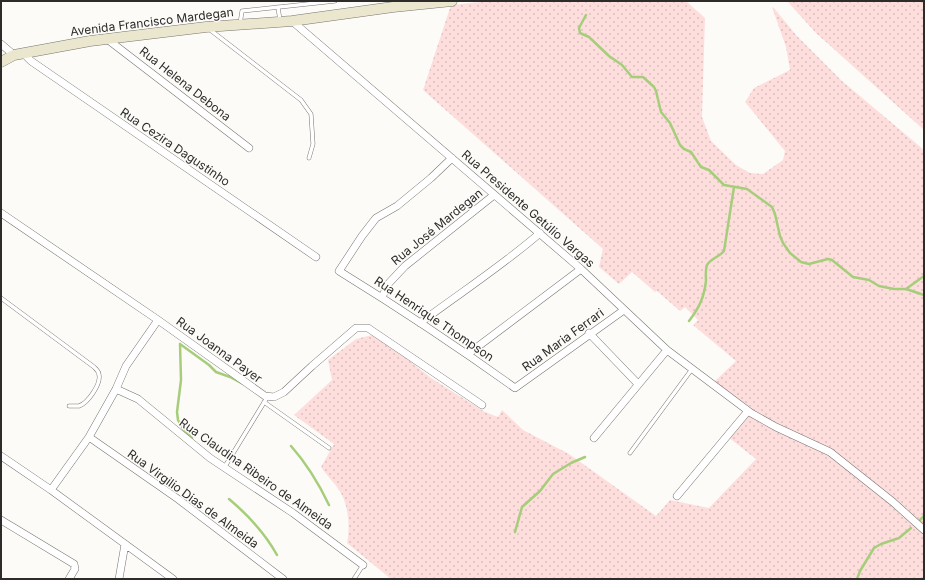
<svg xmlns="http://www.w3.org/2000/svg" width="925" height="580" font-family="Inter,sans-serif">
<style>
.grass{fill:url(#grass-dots)}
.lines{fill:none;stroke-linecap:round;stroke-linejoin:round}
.stream{stroke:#a6ce7a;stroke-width:2.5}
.lane-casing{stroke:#777572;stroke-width:4.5}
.street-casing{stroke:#777572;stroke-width:8}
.secondary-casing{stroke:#777572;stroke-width:11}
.lane{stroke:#fff;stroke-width:3.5}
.street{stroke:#fff;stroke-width:7}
.secondary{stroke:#eae7ce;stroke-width:10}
.labels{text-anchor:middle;stroke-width:3;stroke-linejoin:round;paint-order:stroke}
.street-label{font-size:12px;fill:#2d2c2b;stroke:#fdfbf8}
</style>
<defs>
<pattern id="grass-dots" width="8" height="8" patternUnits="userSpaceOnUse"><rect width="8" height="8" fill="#fddedd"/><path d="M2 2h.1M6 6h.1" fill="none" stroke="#d9bfbe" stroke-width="1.8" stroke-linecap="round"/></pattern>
</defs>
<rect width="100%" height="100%" fill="#fdfbf8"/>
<path class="grass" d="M491,1H686L705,18L702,117L711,141L736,165L750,173L763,174L783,160L785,151L745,102L754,88L790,70L786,47L772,7L774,8L796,35L842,81L924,150V579H391L347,543C350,528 349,510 342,495C337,485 327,476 321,467L334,444L294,415L332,380L328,360L356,339L376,334L431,378L485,412L498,417L502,410L523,430L569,454L656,516L670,500L709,508L756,459L728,437L752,408L714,382L736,361L693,325L698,320L685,307L680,311L657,291L655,292L632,272L619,284L599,267L603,249L423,90L451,5Z
M787,1H924V130L816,33Z"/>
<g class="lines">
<path class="stream" d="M586,15L579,28L580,33L589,37L609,56L622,65L632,77H643L654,87L656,91L661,112L670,123L680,145L684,149L691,152L701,167L709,170L724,185L747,189L772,207L775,214L780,236L783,243L790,253L801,262L809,264L828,259L832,260L853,277L869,280L879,286L894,289H906L924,295
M906,289L924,276
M689,321C699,308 704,298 706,281C706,276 705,270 707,265C710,259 719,257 724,251L734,187
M180,344L181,380L177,412L178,420L183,429L192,438
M180,344L209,365L216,372L230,377L243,384
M291,446C307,464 319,484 329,505
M229,499C248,515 265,533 277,555
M920,520L924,516
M515,532L522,507L540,491L553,474L571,463L585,457
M857,579L860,571L874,548L881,544L899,538L911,528"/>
<g class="lane-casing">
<path id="lane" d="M278,7L280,21
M240,24L242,11L335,1
M209,29L301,100L311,114L313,144L309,158
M1,298L94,367C96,369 99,371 99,375C101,384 88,403 79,406C76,406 72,406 69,406
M264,402L329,448
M630,453L692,369
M224,468L268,396
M354,579L363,565"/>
</g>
<g class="street-casing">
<path id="street" d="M292,21L581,269L667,350L751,413L776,427L830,452L893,502L924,530
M107,39L249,148
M1,44L14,55
M24,54L31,61L316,257
M452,158L431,178L397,206L376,218L362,236L339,271C399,308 458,347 515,388L624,310
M1,213L158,320L265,396L274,397L284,392L312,366L356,328H368L482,405
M382,297L389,283L405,266L494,195
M420,323C460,293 502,266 540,233
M589,333L638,384
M468,354L581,269
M116,389L138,399L210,458L293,513L363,565
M89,437L178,499L283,579
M594,438L667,350
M1,456L51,490L173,579
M51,490L89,437L116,389L126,366L158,320
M677,496L748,411
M1,520L74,564L75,569L69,579
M119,579L125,544"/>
</g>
<g class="secondary-casing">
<path id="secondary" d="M1,62L14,55L90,41L206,27L292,21L393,7L452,1"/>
</g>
<use href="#lane" class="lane"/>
<use href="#street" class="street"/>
<use href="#secondary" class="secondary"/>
</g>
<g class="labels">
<g class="street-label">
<text transform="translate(152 22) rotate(-7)" y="4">Avenida Francisco Mardegan</text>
<text transform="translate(185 84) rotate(38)" y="4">Rua Helena Debona</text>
<text transform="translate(175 147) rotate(34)" y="4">Rua Cezira Dagustinho</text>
<text transform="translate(528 209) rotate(41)" y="4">Rua Presidente Getúlio Vargas</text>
<text transform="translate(437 227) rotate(-39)" y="4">Rua José Mardegan</text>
<text transform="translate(434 319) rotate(34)" y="4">Rua Henrique Thompson</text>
<text transform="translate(563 340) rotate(-36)" y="4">Rua Maria Ferrari</text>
<text transform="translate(219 350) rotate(36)" y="4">Rua Joanna Payer</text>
<text transform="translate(256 474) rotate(35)" y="4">Rua Claudina Ribeiro de Almeida</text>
<text transform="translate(193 499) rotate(36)" y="4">Rua Virgilio Dias de Almeida</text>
</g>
</g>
<rect width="925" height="580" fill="none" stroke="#2d2c2b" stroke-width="4"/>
</svg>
